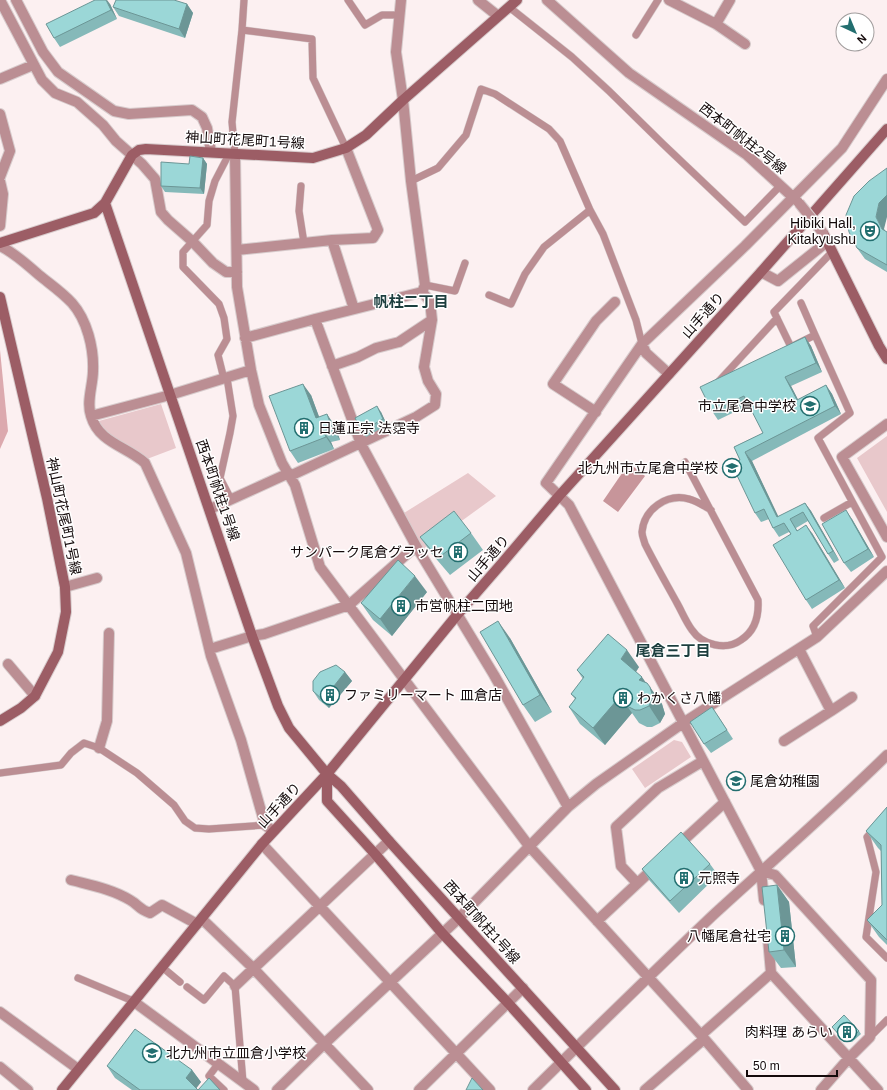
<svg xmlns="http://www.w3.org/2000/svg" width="887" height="1090" font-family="Helvetica,'Noto Sans JP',sans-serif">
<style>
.green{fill:#e8c8cb}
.forest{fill:#dca9ae}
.water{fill:#c7959a}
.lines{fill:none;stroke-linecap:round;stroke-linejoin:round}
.lane-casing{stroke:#d7cbcc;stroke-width:8}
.street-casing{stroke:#d7cbcc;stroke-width:12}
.secondary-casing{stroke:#d7cbcc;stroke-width:12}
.lane{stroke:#bb8e93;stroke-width:7}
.street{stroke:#bb8e93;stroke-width:10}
.secondary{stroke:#9c5d65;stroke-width:10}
.street-bridge-casing{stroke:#d7cbcc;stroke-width:12;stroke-linecap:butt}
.street-bridge{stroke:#bb8e93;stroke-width:10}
.wall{fill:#85b9b9}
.shaded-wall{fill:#6c9696}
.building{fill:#9bd7d7;stroke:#6c9696}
.labels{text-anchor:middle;stroke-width:3;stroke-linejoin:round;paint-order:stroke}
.street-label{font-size:14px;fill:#140a0b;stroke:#fff}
.poi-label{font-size:14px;fill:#140a0b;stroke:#fff;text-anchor:start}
.neighbourhood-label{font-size:15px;font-weight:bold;fill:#1c3e3e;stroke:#fff}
</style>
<rect width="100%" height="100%" fill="#fcf0f1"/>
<path class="green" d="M161,404L176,448L147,459L105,433L99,421Z
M887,436V512L857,458Z
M468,473L496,496L423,549L404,513Z
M674,740L682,742L691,757L645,788L632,769Z"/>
<path class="forest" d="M0,350L8,431L0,449Z"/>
<path class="water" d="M629,463L645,476L618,512L603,501Z"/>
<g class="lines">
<g class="lane-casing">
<path id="lane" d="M244,0L242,30L312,39L313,78L346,148
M348,0L365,25L382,15H399
M509,7L572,57L609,91L663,144L745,222L781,185
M636,35L658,0
M235,154L232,122L242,30
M411,181L438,168L466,135L481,89L495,94L549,129L560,141L590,210L603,234L636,320L642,344
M301,186L299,211L304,243
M425,285L455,291L465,263
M489,295L511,304L525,274L544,247L590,210
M801,303L815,335L791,347L774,312L832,252
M815,335L850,413L818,438L882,557L813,626L817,637
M227,378L233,416L230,433L220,478L231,499
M224,379L218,355L227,339L224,318L219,304L183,267V252L207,225L209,201L215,181L229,154
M719,381L777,318
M685,462L758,600C759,616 755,631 741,640C726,651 702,645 692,630C686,622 682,612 677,603C666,583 655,564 645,544C644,540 642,536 642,532C644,509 667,493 689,499C697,501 704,506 711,510
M824,518L852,502
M0,773L61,765L71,753L84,743L99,748L137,773L174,805L185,821L195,828L209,829L265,825
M887,815L867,837L876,872L866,937L887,958
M162,967L180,982
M78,978L133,1001
M187,987L204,1000L224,976L235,986L243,1082
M870,1037L887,1020
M218,1064L209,1076L224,1090"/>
</g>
<g class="street-casing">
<path id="street" d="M0,0L42,80L55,93L77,102L103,125L116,141L142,164L155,179L161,212L168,220L192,241L213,263L226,272H237
M16,0L43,52L58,72L114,111L129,114L192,110L202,117L207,128L211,152
M478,0L498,16
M547,0L629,73L747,155L796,200
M669,0L716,24L745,44
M716,24L730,0
M0,79L33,65
M0,114L10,151L0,177
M235,154L237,287L251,370L259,405L282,463L295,485L320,567L529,846L701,1035L748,1090
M0,181L3,194L0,226
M332,240L354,309
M0,246C15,253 26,264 39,275C50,284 62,292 72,303C87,320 94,348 93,371C93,385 86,402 91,416C99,443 126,446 145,463L186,553L211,656L241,740L265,825L273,831
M237,250L332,240L373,238L378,230L346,148
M761,272L778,281L828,241
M315,319L361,444L416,546L494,675L568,807
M245,338L315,319L422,292L425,285L411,181L403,100L396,52L401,0
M642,344L646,353L669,374
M332,366L358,357L376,348L399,342L432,320
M596,412L553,384L596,321L615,302
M91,416L170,395L251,370
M887,424L842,457L887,537
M290,476L416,417L435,405L436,394L428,381L424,367L432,320L430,301L422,292
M210,509L289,473
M65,587L97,578
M210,649L252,636L264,634L349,605L416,546
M8,664L35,696
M831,711L852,697
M784,741L831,711L799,649
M99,748L107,721L109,633
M262,844L490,1090
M676,847L725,802
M761,871L775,875L871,980L870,1037L849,1058L821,1090
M71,880C90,885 112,889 130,900C139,905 138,909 150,913L162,905L197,924
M637,883L621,866L616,827L658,788L703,761
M764,900L761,871L569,505L546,483L642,344L745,246L842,148L887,79
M202,919L253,968L368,1090
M597,921L656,866
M768,939L771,973L878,1090
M235,986L389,841
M133,1001L254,1090
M0,1012L78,1069
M701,1035L771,973
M0,1067L28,1090
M277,1090L324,1044L459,918L568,807L596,784L683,723L817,637L887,571
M419,1090L523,988
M533,1090C592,1032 651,974 711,917C770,863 830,811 887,755
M645,1090L704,1039"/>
</g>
<g class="secondary-casing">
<path id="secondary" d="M105,203L252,636L278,706L289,728L327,774L341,786L389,841L615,1090
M823,233L879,346L887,359
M0,243L94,213L105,203L132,155L139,150L146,149L313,158L346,148L366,135L403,100L517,0
M0,297L47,498L65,587L66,612L58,652L35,696L21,708L0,721
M327,774V801L375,854L442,933L509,1004L586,1090
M62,1090L262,844L327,774L457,615L503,562L559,496L761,272L887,129"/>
</g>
<use href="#lane" class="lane"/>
<use href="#street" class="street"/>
<use href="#secondary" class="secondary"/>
<g class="street-bridge-casing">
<path id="street-bridge" d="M799,203L823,233"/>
</g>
<use href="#street-bridge" class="street-bridge"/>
</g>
<path class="wall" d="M110,4L117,19L60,47L54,38Z
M187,4L193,13L185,38L119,16L113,7Z
M203,158L207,164L204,194L165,192L161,186L189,164Z
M884,229L885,231L887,232V272L865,259L857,248Z
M805,337L811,346L822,372L791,386L798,400L826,385L832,394L841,414L752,461L778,517L805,503L811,511L839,560L834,563L828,554L808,521L796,528L797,530L812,533L845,588L812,609L806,600L791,534L789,532L779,537L773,528L769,519L761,522L755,513L740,460L734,447L763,433L749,405L718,420L712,411Z
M311,395L319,417L335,426L340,440L331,442L334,449L298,463L290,451Z
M381,412L387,425L366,437L362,431Z
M852,519L874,557L851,572L844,563Z
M471,533L483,550L450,575L432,554L420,537Z
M427,592L392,636L373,620L361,603Z
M510,638L552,712L535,722L523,705Z
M639,667L636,672L646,683L662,704L665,714L660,723L652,727H647L639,723L632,713L605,745L580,724L569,707L575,699L571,694L583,679L577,670Z
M345,672L352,681L329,708L319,700L313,691Z
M718,716L733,739L711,753L704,744Z
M887,807V945L879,937L867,920L882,905L881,851L878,848L866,831Z
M710,864L718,875L679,913L650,881L642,869Z
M777,885L789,902L796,967L781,968L769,952Z
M832,1027L859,1031L861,1034L852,1042L845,1041Z
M107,1066L192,1070L201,1082L196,1088L198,1090H220H132L115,1078Z"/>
<path class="shaded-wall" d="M106,0H107L110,4L117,19L111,10Z
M187,4L193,13L185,38L179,29Z
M203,158L207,164L204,194L200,188Z
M887,195V217L884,229L887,234L882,229L876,217L879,203Z
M805,337L811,346L822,372L816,363Z
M785,377L791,386L803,409L797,400Z
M303,384L311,395L324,430L316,418Z
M826,385L832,394L841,414L835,406Z
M377,406L381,412L387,425L383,419Z
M327,414L335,426L340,440L332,428Z
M323,431L331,442L334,449L326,437Z
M745,452L752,461L782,524L777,517Z
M805,503L811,511L839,560L833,551Z
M846,510L852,519L874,557L868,549Z
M806,525L812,533L845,588L839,580Z
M415,576L427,592L392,636L380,619Z
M498,621L510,638L552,712L540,695Z
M627,650L639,667L633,676L621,659Z
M345,672L352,681L329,708L323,700Z
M642,677L651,690L650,687L662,704L665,714L660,723L649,706L639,680Z
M623,693L627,706L632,713L605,745L593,728Z
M777,885L789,902L796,967L784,950Z
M192,1070L201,1082L195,1090L186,1078Z"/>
<path class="building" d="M95,0H106L111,10L54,38L46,24Z
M116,0H174L187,4L179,29L113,7Z
M190,156L203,158L200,188L161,186V162L189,164Z
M887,168V195L879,203L876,217L882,229L887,232V265L857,248L849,232L846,215L854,196L869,181Z
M805,337L816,363L785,377L797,400L826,385L835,406L745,452L777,517L805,503L833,551L828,554L803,512L790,519L797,531L806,525L839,580L806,600L773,545L791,534L784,523L773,528L764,509L755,513L732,465L740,460L734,447L763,433L744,396L712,411L700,387Z
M303,384L316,418L327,414L332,428L323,431L326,437L290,451L269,396Z
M377,406L383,419L362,431L355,418Z
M846,510L868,549L844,563L822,524Z
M454,511L471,533L438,558L420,537Z
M398,560L415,576L380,619L361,603Z
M498,621L540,695L523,705L480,632Z
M608,634L627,650L621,659L642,677L639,680L647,683L650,687L653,697L649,706L640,710H635L627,706L623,698V693L593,728L569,707L576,698L571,694L584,677L577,670Z
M336,665L345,672L323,700L313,691V681L320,672Z
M712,707L727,730L704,744L690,722Z
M887,807V940L867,920L882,905L881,845L866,831Z
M681,832L710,864L670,901L642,869Z
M777,885L784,950L769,952L762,887Z
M844,1015L859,1031L850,1039H843L832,1027Z
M135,1029L192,1070L186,1078L198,1090L209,1078L220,1090H140L107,1066Z
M472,1078L483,1090H466Z"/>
<defs>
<g id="theatre-ring" transform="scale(1)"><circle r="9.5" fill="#fff" stroke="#226e6f" stroke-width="1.5"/><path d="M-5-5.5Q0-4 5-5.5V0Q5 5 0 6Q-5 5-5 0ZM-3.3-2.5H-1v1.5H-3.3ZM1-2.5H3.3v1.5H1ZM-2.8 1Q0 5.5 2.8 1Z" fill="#226e6f"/></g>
<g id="school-ring" transform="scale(1)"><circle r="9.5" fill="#fff" stroke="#226e6f" stroke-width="1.5"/><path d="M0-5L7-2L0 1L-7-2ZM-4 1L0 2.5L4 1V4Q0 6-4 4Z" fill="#226e6f"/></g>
<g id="building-ring" transform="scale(1)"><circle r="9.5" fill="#fff" stroke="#226e6f" stroke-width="1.5"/><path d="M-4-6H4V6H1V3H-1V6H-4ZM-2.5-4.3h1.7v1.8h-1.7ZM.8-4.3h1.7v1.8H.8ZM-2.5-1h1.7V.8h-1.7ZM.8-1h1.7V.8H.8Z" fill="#226e6f"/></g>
</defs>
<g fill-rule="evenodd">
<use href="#theatre-ring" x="870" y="231"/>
<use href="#school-ring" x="810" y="406"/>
<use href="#building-ring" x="304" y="428"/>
<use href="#school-ring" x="732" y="468"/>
<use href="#building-ring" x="458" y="552"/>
<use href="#building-ring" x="401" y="606"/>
<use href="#building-ring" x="330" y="695"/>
<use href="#building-ring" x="623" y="698"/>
<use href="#school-ring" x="736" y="781"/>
<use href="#building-ring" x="684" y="878"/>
<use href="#building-ring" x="785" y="936"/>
<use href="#building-ring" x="847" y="1032"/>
<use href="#school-ring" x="152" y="1053"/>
</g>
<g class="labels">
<g class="street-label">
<text transform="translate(743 138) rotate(38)" y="5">西本町帆柱2号線</text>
<text transform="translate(245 140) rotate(3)" y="5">神山町花尾町1号線</text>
<text transform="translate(703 315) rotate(-48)" y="5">山手通り</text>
<text transform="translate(218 490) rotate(71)" y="5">西本町帆柱1号線</text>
<text transform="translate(64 516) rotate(78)" y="5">神山町花尾町1号線</text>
<text transform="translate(488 558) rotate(-49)" y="5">山手通り</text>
<text transform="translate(279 805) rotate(-47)" y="5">山手通り</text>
<text transform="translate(482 922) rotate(48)" y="5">西本町帆柱1号線</text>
</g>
<g class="poi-label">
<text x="856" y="228" text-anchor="end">Hibiki Hall,<tspan x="856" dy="16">Kitakyushu</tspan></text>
<text x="796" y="411" text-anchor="end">市立尾倉中学校</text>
<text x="318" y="433">日蓮正宗 法霑寺</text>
<text x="718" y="473" text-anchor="end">北九州市立尾倉中学校</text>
<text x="444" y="557" text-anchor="end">サンパーク尾倉グラッセ</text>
<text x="415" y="611">市営帆柱二団地</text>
<text x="344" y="700">ファミリーマート 皿倉店</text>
<text x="637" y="703">わかくさ八幡</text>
<text x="750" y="786">尾倉幼稚園</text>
<text x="698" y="883">元照寺</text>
<text x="771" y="941" text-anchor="end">八幡尾倉社宅</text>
<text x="833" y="1037" text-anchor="end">肉料理 あらい</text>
<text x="166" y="1058">北九州市立皿倉小学校</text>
</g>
<g class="neighbourhood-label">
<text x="411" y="307">帆柱二丁目</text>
<text x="673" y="656">尾倉三丁目</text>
</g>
</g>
<g transform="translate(855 32) rotate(136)"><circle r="19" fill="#ffffff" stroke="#a19d9d"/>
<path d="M0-3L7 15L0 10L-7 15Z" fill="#226e6f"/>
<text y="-6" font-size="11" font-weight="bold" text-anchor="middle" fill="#140a0b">N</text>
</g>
<path d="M747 1070v6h90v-6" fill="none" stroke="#140a0b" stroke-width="2"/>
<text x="753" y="1070" font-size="12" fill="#140a0b" stroke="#ffffff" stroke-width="3" paint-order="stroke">50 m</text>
</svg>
